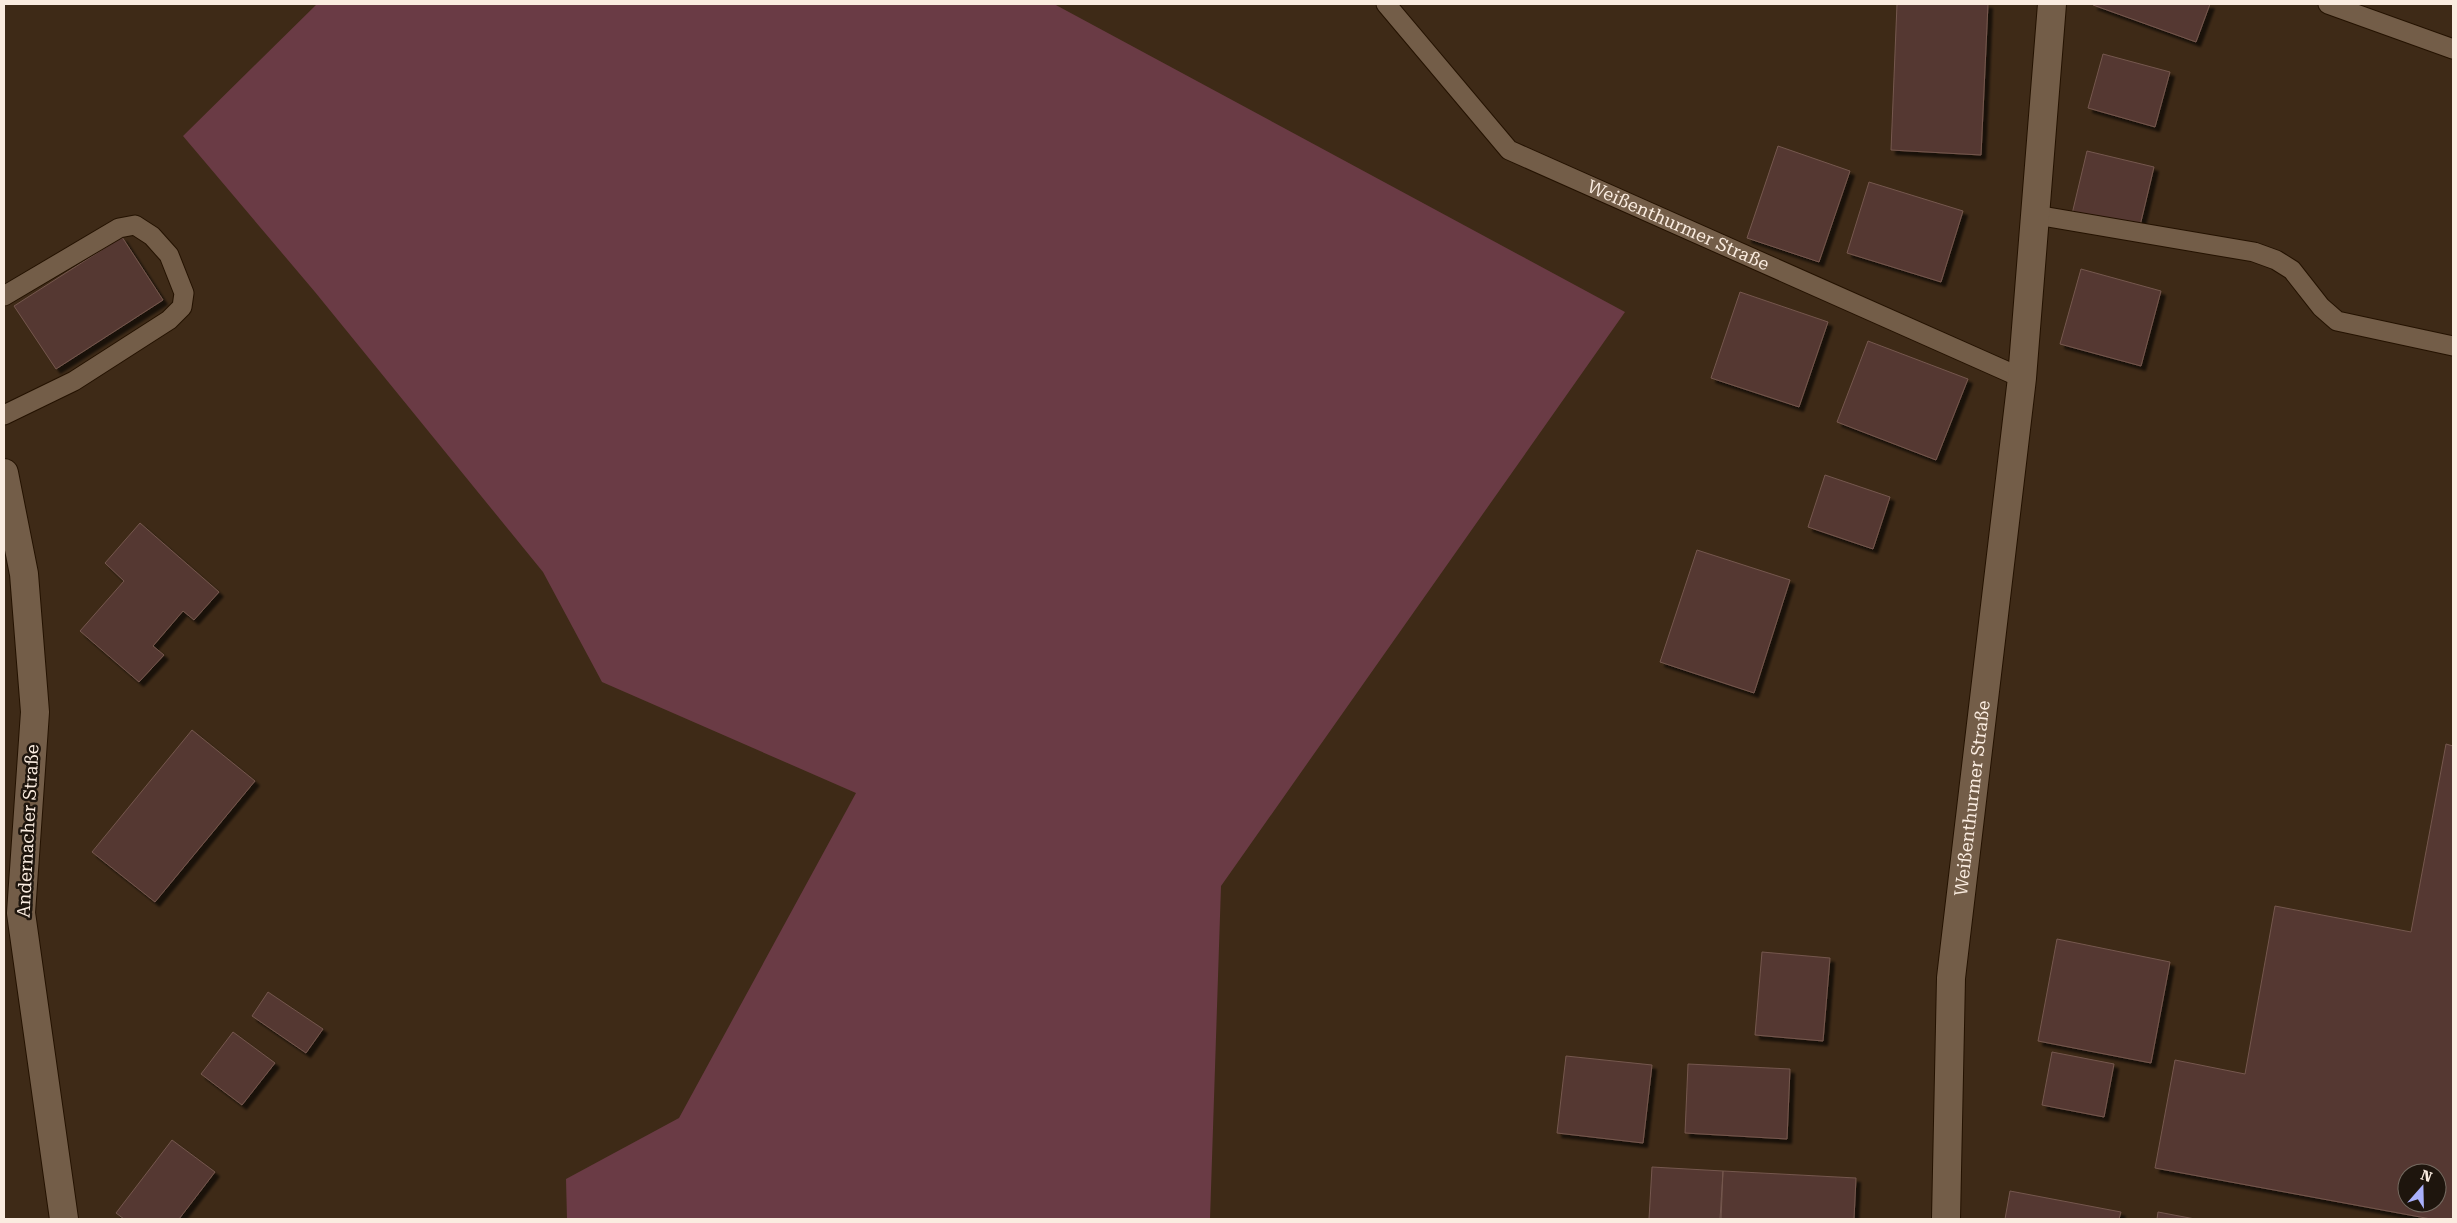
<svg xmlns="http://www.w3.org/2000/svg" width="2457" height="1223" font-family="'Roboto Serif',serif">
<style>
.green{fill:#6a3b45}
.building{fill:#553931;stroke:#75574e;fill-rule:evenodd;filter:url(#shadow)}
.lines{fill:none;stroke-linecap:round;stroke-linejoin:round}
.service-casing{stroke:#241201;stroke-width:21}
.minor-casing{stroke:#241201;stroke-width:30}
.service{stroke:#735d48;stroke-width:19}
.minor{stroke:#735d48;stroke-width:28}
.labels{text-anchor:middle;stroke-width:5;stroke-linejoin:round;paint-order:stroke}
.street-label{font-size:18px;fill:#faece0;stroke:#1e150d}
</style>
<defs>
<filter id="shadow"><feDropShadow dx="4.5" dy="4.5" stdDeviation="1" flood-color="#0009"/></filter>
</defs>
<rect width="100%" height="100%" fill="#3e2a17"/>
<path class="green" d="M317,4H1054L1625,312L1221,886L1210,1219H567L566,1179L679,1118L856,793L602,682L543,572L315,292L183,136Z"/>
<path class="building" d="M1897,4H1988L1981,155L1891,150Z
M2093,4H2210L2196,42L2093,5Z
M2103,54L2170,72L2155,127L2088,108Z
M1778,146L1850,171L1819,262L1747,238Z
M2087,151L2154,167L2139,230L2072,214Z
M1869,182L1963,211L1941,282L1847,253Z
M122,237L163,300L56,369L14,306Z
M2081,269L2161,291L2141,366L2060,344Z
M1740,292L1828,322L1799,407L1711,378Z
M1868,341L1968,379L1936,460L1837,422Z
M1825,475L1890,497L1873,549L1808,527Z
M140,523L219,592L194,620L183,611L153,646L164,655L139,682L80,631L124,581L105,563Z
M1697,550L1790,580L1754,693L1660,662Z
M192,730L255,781L155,902L92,852Z
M2446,744L2453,746V1219H2431L2155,1168L2175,1060L2245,1074L2275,906L2411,932ZM2407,1173H2437V1203H2407Z
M2057,939L2170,962L2151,1063L2038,1041Z
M1762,952L1830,958L1823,1041L1755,1035Z
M268,992L323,1029L306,1053L252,1016Z
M233,1032L275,1063L242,1105L201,1074Z
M2052,1052L2114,1064L2104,1117L2042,1105Z
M1566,1056L1652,1065L1643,1143L1557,1133Z
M1688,1064L1790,1069L1787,1139L1685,1133Z
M172,1140L215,1172L179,1219H124L116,1213Z
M1652,1167L1723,1171L1720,1219H1649Z
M1723,1171L1856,1178L1854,1219H1721Z
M2010,1191L2121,1212L2119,1219H2005Z
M2158,1212L2195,1219H2157Z"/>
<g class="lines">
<g class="service-casing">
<g id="service">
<path id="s1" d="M1386,4L1509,150L2022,378"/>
<path d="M2328,4L2453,49"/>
<path d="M2036,215L2254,252L2276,260L2292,270L2321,307L2337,321L2453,346"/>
<path d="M4,296L119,228L135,225L152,236L169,255L184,293L182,307L169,320L74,381L4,415"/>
</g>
</g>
<g class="minor-casing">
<g id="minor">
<path d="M4,473L24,574L35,712L21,913L64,1219"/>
<path id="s2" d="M1946,1219L1951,978L2022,378L2052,4"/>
</g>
</g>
<use href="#service" class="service"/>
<use href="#minor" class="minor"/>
</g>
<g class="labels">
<g class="street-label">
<text dy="6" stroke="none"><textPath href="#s1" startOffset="376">Weißenthurmer Straße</textPath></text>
<text dy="6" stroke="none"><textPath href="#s2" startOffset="422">Weißenthurmer Straße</textPath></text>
<text transform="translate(28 831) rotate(-87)" y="6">Andernacher Straße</text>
</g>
</g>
<rect width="2457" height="1223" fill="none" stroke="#faece0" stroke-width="10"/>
<g transform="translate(2422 1188) rotate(20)"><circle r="24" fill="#1e150d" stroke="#766b61"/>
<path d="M0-4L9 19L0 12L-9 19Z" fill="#a9b0fc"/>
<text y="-8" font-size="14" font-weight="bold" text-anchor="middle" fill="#faece0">N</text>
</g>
</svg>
